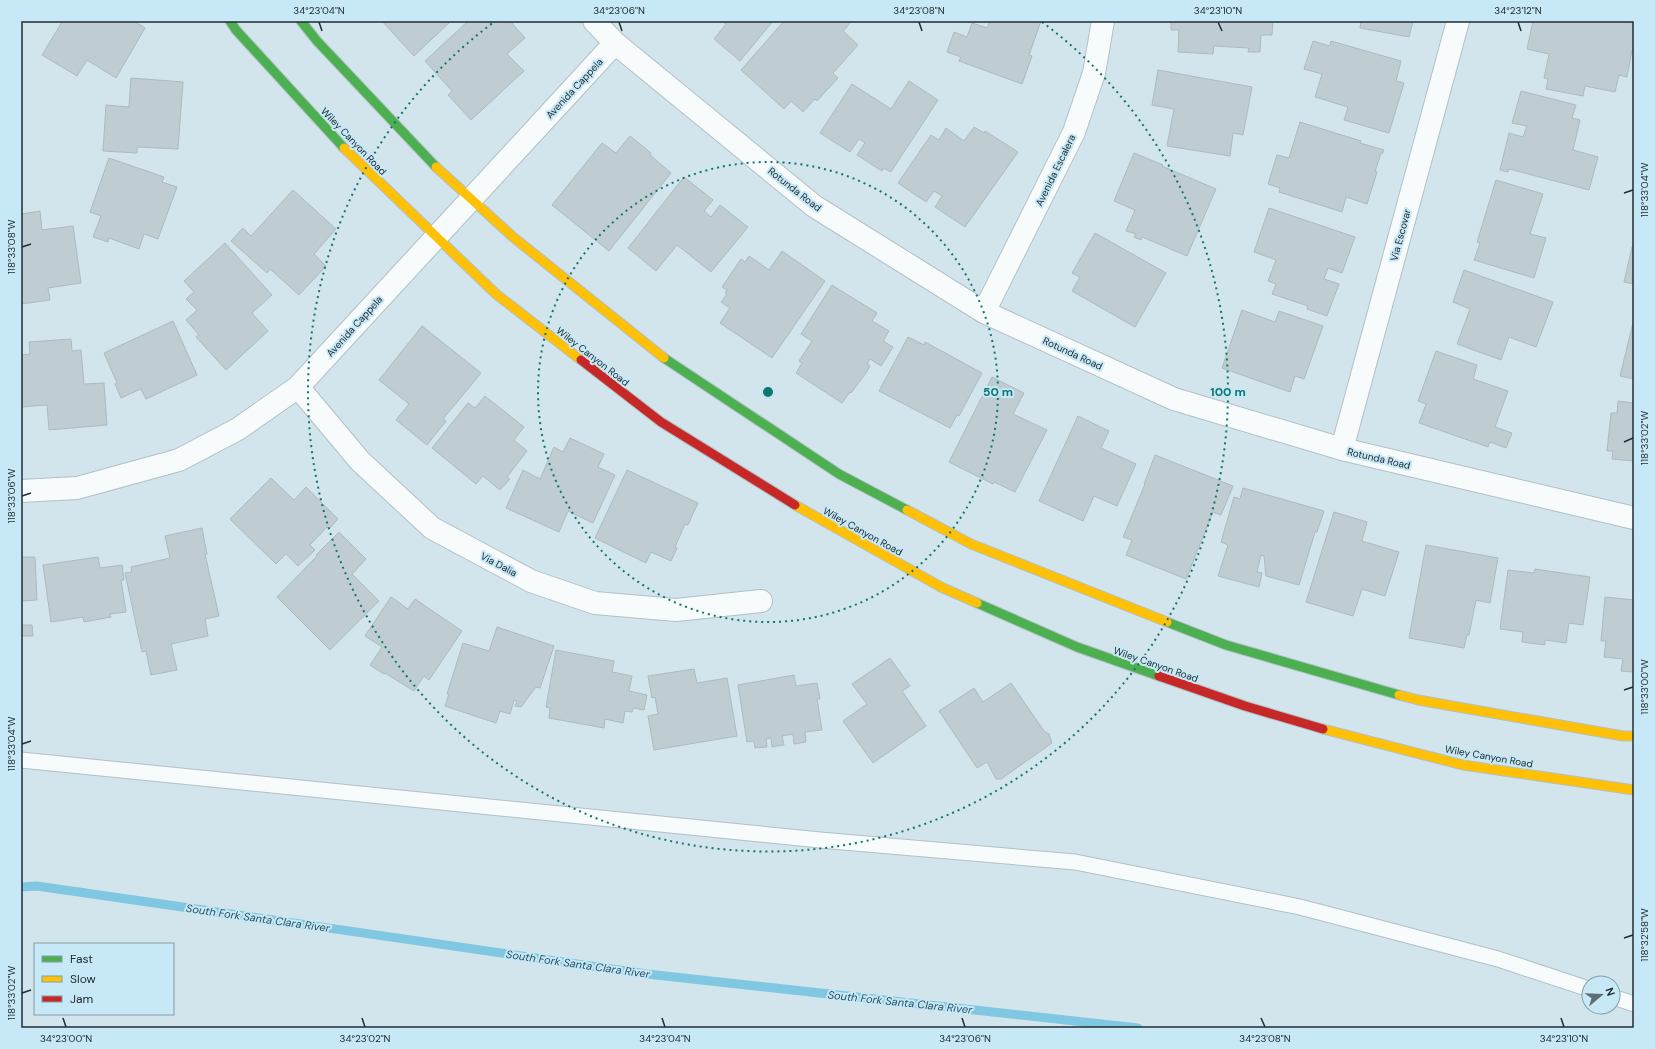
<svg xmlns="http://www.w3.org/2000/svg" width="1655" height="1049" font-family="'DM Sans',sans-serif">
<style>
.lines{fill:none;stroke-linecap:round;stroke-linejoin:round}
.stream{stroke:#80c7e2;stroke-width:9}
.building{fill:#bfcdd3;stroke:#acbac1}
.lane-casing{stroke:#b2c0c6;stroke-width:17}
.street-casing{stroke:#b2c0c6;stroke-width:24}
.fast-casing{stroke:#b2c0c6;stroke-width:11}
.slow-casing{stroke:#b2c0c6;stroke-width:11}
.jam-casing{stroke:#b2c0c6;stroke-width:11}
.lane{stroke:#f8fbfc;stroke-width:15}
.street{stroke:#f8fbfc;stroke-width:22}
.fast{stroke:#4caf50;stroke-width:9}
.slow{stroke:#ffc107;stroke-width:9}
.jam{stroke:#c62828;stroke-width:9}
.ticks{fill:none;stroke:#202d32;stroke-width:1.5}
.ring{fill:none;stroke:#0f766e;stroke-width:2;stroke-dasharray:2 4}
.labels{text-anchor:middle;stroke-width:4;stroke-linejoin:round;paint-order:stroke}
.street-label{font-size:10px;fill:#202d32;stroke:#c7e8f6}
.water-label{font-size:11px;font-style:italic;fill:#27505f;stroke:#c7e8f6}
.centre{fill:#0f766e;stroke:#c7e8f6;stroke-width:2}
.ring-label{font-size:12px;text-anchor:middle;font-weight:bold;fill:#0f766e;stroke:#c7e8f6;stroke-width:4;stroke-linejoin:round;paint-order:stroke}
.neatline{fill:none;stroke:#202d32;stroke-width:1.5}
.ticks-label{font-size:10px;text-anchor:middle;fill:#202d32}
</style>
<rect width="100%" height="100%" fill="#d2e4ec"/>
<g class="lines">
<path class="stream" d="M21,887L37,886L647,974L1138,1028"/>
</g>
<path class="building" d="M61,21H134L145,28L116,78L87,60L77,76L42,55L62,22Z
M382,21H451L414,56Z
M466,21H510L525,38L507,54L524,71L471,120L448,95L452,91L425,61L467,22Z
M722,21H773L740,61L714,39L726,24Z
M784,21H852L843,31L858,45L833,73L838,78L817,101L815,99L803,112L791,101L784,109L741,70Z
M990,21H1041L1029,55L1032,56L1022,84L959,61L961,57L947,52L954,32L967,37L972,23L987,28Z
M1171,21H1273L1272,35H1261L1260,52H1248L1249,48L1214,46L1213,54L1178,52L1179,30H1171Z
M1361,21H1413L1409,37L1360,28Z
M1533,21H1628L1634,23V51L1632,50L1627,77L1619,75L1615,92L1585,86L1583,96L1546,89L1548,79L1544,78L1549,54L1527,49Z
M1313,41L1330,46L1331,41L1401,61L1396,81L1404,83L1389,133L1344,120L1348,107L1315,97L1322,74L1304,69Z
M1158,70L1252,87L1243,135L1233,133L1230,156L1167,146L1174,109L1152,105Z
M131,78L183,82L178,149L137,147V153L103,151L106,105L129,107Z
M909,81L938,100L891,172L883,168L882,171L857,155L865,143L859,139L850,152L820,133L852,84L891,109Z
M1521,91L1576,105L1572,118L1580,120L1573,150L1598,157L1589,190L1509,169L1508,172L1500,170L1509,133L1523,137L1527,126L1512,123Z
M1300,122L1361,141L1360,143L1384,150L1382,154L1381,153L1375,172H1377L1367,204L1346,197L1342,212L1279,192L1280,188L1268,184L1277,155L1289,158Z
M974,127L984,133L985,131L1018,152L965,227L935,207L942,196L934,191L926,202L898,183L931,135L939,140L946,128L964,141Z
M630,136L651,153L650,155L671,173L609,251L552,205L602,143L616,153Z
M1134,153L1163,165L1162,166L1216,189L1187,256L1142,237L1141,240L1134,237L1136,234L1126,231L1135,210L1114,201Z
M109,158L164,177L162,182L177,187L158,239L144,234L139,249L109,238L108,242L93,237L101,216L90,212Z
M684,177L713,200L704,211L711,217L720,205L748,227L711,272L677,245L656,271L628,248Z
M1496,180L1543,194L1530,234L1546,238L1534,278L1474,260L1480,243L1477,242Z
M293,190L336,229L314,254L326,266L299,295L270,269L267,273L231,241L243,228L251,236Z
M1269,208L1355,237L1342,273L1328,268L1324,279L1339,284L1327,316L1307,309L1308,306L1272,294L1276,284L1268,281L1276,260L1254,252Z
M40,211L42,230L73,226L81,283L48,288L50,300L21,304V214Z
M1095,233L1166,273L1135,327L1072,291L1080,277L1072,273Z
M225,243L272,295L252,313L268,331L226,370L196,337L199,335L186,320L197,310L186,299L194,292L184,281Z
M1632,247H1634V284L1624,282Z
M782,251L825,281L772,358L720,323L730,308L721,302L727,294L725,293L727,290L722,287L741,259L745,262L749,256L769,270Z
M1464,270L1553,302L1536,347L1509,337L1501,360L1457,344L1470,309L1453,302Z
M832,285L877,313L872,321L889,331L883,341L893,347L881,366L870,359L867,364L870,366L866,373L851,393L850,392L842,403L796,373L802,363L799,361L812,341L801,334Z
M1242,310L1275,322L1279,311L1323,326L1304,379L1295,376L1290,392L1222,368Z
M1634,319V379L1620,376Z
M173,321L197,375L146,399L141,389L121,398L115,384L117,383L104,353Z
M422,326L481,373L443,419L446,421L427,445L396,420L409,404L379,380Z
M908,337L924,345L925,342L982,373L959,416L957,415L950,428L879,391Z
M71,339L72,351L81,350L84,384L104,383L107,425L49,430L47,405L21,407V355L30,354L29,342Z
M1436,351L1477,365L1473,379L1508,391L1495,427L1512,433L1506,448L1490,442L1488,447L1419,423L1426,404L1418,401Z
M992,377L1024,393L1013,414L1047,430L1015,492L994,482L993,484L949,462Z
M485,396L524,427L514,440L527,451L507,477L510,479L500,490L483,476L476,484L432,448L468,403L475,408Z
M1618,401L1634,403V461L1612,459L1613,451H1607L1611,413H1617Z
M1078,416L1109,431L1101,448L1136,464L1117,506L1094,496L1083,521L1039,501Z
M570,438L604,454L598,467L615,475L593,523L568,511L559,532L506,508L523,470L540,479L554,447L563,452Z
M1155,455L1233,486L1221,515L1213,512L1186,579L1126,555L1132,540L1123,537L1145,484H1144Z
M627,470L698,503L688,525L685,524L675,547L677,548L671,561L651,552L646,563L595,538Z
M271,478L294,500L306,487L338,519L329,529L327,527L310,545L315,550L298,566L286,554L276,564L230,519Z
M1243,488L1324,511L1317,532H1315L1299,585L1266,576L1264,556L1261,555L1257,572L1262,573L1259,587L1218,576L1228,545L1221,542L1234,497L1240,499Z
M1334,512L1367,522L1362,541L1399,552L1385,596L1362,589L1353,616L1306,602Z
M202,528L207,554H205L219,616L205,619L208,636L171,644L177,670L151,675L146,651L142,652L125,573L132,572L131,567L170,558L165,536Z
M339,532L366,559L352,574L379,601L330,650L277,597L317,556L316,555Z
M1426,545L1498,558L1490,603L1476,600L1469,635H1467L1464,648L1409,638Z
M21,557H35L37,600L21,601Z
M98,557L100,568L122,565L124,580H121L126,612L110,614L111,617L84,622L83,617L51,622L43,565Z
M1535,569L1590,577L1583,625L1569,623L1566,643L1545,640V645L1522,642L1523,632L1500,629L1508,570L1534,573Z
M391,597L408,609L415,599L462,631L429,680L424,676L414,691L385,673L384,674L370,665L382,647L365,636Z
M1605,597L1634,600V672L1621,671L1623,659L1604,657L1606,641H1601Z
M21,625H32L33,636H21Z
M497,627L554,646L540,688L536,687L521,707L515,706L517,701L514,700L510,714L500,711L496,723L445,706L449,694H447L463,643L489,651Z
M556,650L614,661L612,672L632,676L629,691L647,695L644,710L633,708L632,712L625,711L623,723L605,719L604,728L549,718L550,708L546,707Z
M890,658L910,686L902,691L926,726L873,763L843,721L867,704L852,684Z
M694,669L697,683L727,678L737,736L654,750L648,716L658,714L655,697L652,698L648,676Z
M794,675L796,686L817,683L820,699H817L822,730L805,732L806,742L794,744L793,734L782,736L784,745L772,747L771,738L766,739L767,747L755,748L754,741L747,742L738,685Z
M1011,683L1044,731L1049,734L1052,743L1001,779H996L987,762L977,768L939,711L974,688L983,702Z"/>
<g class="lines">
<g class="lane-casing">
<path id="lane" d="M21,760L820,840L1075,862L1300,907L1498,959L1589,989
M1613,997L1634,1004"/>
</g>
<g class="street-casing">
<path id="street" d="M594,21L615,43L814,206L984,312L1174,399L1342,449L1634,518
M984,312L1074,132L1094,73L1103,21
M298,387L360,461L432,528L531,581L595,603L676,610L761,601
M1342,449L1458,21
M21,491L77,488L179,460L238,429L298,387L615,43"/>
</g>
<g class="fast-casing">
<path id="fast" d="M230,21L236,30L344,148
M301,21L317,41L436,167
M664,358L839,474L907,510
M977,603L1077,647L1159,676
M1167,622L1226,645L1399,695"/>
</g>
<g class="slow-casing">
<path id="slow" d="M344,148L496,294L581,360
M436,167L513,237L664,358
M795,505L941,587L977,603
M907,510L971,544L1167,622
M1399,695L1418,700L1623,736H1634
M1323,729L1463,765L1634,790"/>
</g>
<g class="jam-casing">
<path id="jam" d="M581,360L661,422L795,505
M1159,676L1245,706L1323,729"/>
</g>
<use href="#lane" class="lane"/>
<use href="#street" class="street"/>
<use href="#fast" class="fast"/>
<use href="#slow" class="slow"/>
<use href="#jam" class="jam"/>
</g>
<path class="ticks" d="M319,22L322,31M619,22L622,31M919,22L922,31M1218,22L1222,31M1518,22L1521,31M1624,193L1633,190M22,247L31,244M1624,442L1633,438M22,496L31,493M1624,690L1633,687M22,744L31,741M1624,938L1633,935M22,993L31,990M63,1018L66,1027M362,1018L365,1027M662,1018L665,1027M962,1018L965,1027M1261,1018L1265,1027M1561,1018L1564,1027"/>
<g class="ring">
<circle cx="768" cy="392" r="230"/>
<path d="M1042 22A460 460 0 1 1 494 22"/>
</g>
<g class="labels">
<g class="street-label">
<text transform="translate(574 88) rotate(-47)" y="4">Avenida Cappela</text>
<text transform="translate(354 141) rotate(46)" y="4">Wiley Canyon Road</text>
<text transform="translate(1055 170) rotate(-64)" y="4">Avenida Escalera</text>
<text transform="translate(795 189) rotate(38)" y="4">Rotunda Road</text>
<text transform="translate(1400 235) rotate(-75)" y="4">Via Escovar</text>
<text transform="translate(354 326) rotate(-48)" y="4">Avenida Cappela</text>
<text transform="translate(1073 353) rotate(25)" y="4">Rotunda Road</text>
<text transform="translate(593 356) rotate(38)" y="4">Wiley Canyon Road</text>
<text transform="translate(1379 458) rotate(13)" y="4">Rotunda Road</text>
<text transform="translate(863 531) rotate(29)" y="4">Wiley Canyon Road</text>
<text transform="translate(499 564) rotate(28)" y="4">Via Dalia</text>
<text transform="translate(1156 664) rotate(19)" y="4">Wiley Canyon Road</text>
<text transform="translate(1489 756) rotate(10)" y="4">Wiley Canyon Road</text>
</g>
<g class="water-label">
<text transform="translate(258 918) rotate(8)" y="4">South Fork Santa Clara River</text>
<text transform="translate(578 964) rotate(8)" y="4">South Fork Santa Clara River</text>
<text transform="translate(900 1002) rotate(6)" y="4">South Fork Santa Clara River</text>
</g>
</g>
<circle cx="768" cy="392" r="6" class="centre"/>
<g class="ring-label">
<text x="998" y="396">50 m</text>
<text x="1228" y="396">100 m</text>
</g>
<rect width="1655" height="1049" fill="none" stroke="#c7e8f6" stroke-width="44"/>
<rect x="34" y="943" width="140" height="72" fill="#c7e8f6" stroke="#849da8"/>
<rect x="42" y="956" width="20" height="6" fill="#4caf50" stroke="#849da8"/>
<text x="70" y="963" font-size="12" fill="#202d32">Fast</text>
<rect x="42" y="976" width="20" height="6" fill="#ffc107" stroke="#849da8"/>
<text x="70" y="983" font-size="12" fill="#202d32">Slow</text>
<rect x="42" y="996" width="20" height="6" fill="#c62828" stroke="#849da8"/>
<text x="70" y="1003" font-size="12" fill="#202d32">Jam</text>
<g transform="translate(1601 995) rotate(71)"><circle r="19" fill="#c7e8f6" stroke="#849da8"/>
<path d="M0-3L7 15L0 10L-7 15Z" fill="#5e6d73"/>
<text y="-6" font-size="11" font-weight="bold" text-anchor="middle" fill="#202d32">N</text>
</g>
<rect x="22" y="22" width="1611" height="1005" class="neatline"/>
<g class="ticks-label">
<text x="319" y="14">34°23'04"N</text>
<text x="619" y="14">34°23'06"N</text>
<text x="919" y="14">34°23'08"N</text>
<text x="1218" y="14">34°23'10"N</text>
<text x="1518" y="14">34°23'12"N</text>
<text transform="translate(1644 190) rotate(-90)" y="4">118°33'04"W</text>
<text transform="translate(11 247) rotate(-90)" y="4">118°33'08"W</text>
<text transform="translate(1644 438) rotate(-90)" y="4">118°33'02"W</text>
<text transform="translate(11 496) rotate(-90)" y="4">118°33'06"W</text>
<text transform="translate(1644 687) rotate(-90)" y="4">118°33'00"W</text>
<text transform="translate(11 744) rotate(-90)" y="4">118°33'04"W</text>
<text transform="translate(1644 935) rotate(-90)" y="4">118°32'58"W</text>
<text transform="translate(11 993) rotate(-90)" y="4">118°33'02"W</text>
<text x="66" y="1042">34°23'00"N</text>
<text x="365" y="1042">34°23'02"N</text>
<text x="665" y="1042">34°23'04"N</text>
<text x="965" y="1042">34°23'06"N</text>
<text x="1265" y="1042">34°23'08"N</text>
<text x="1564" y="1042">34°23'10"N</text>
</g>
</svg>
